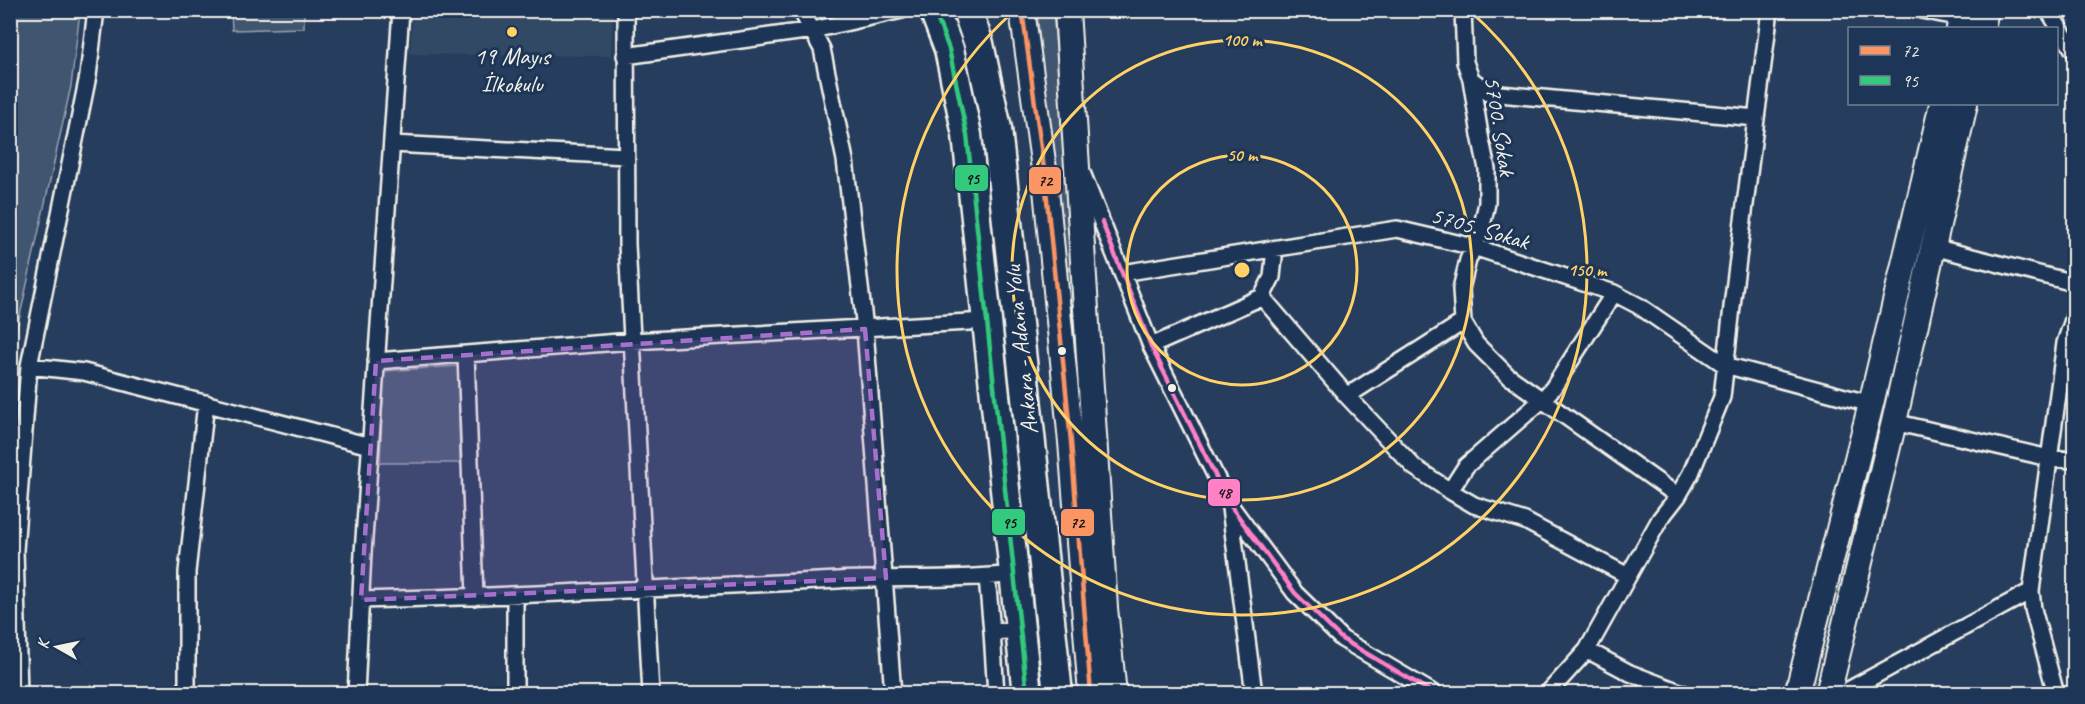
<svg xmlns="http://www.w3.org/2000/svg" width="2085" height="704" font-family="Caveat,sans-serif">
<style>
.built{fill:#334966}
.green{fill:#40546f;stroke:#9aa2ac;stroke-width:1.5}
.lines{fill:none;stroke-linecap:round;stroke-linejoin:round}
.street-casing{stroke:#f4f1e8;stroke-width:20}
.primary-casing{stroke:#f4f1e8;stroke-width:28}
.highway-casing{stroke:#f4f1e8;stroke-width:33}
.street{stroke:#1d3557;stroke-width:15}
.primary{stroke:#1d3557;stroke-width:24}
.highway{stroke:#1d3557;stroke-width:28}
.bus-1-casing{stroke:#1d3557;stroke-width:9}
.bus-2-casing{stroke:#1d3557;stroke-width:9}
.bus-3-casing{stroke:#1d3557;stroke-width:9}
.bus-1{stroke:#fb9564;stroke-width:4.5}
.bus-2{stroke:#33ca7d;stroke-width:4.5}
.bus-3{stroke:#ff80c5;stroke-width:4.5}
.marked{fill:#a571cd;fill-opacity:0.2;stroke:#a571cd;stroke-width:4.5;stroke-dasharray:12 8;stroke-linejoin:round}
.ring{fill:none;stroke:#ffd166;stroke-width:3}
.poi-dot{fill:#ffd166;stroke:#1d3557;stroke-width:2}
.bus-dot{fill:#f4f1e8;stroke:#1d3557;stroke-width:2}
.labels{text-anchor:middle;stroke-width:6;stroke-linejoin:round;paint-order:stroke}
.poi-label{font-size:24px;fill:#f4f1e8;stroke:#1d3557}
.street-label{font-size:24px;fill:#f4f1e8;stroke:#1d3557}
.centre{fill:#ffd166;stroke:#1d3557;stroke-width:3}
.ring-label{font-size:18px;text-anchor:middle;font-weight:bold;fill:#ffd166;stroke:#1d3557;stroke-width:6;stroke-linejoin:round;paint-order:stroke}
.line-badge{stroke:#1d3557;stroke-width:2}
.pale-badge-label{font-size:16px;text-anchor:middle;font-weight:bold;fill:#111}
</style>
<rect width="100%" height="100%" fill="#263d5d"/>
<filter id="ink" filterUnits="userSpaceOnUse"><feTurbulence type="fractalNoise" baseFrequency=".0167" numOctaves="2"/><feDisplacementMap in="SourceGraphic" scale="12" xChannelSelector="R" yChannelSelector="G"/><feConvolveMatrix kernelMatrix="1 2 1 2 8 2 1 2 1" color-interpolation-filters="sRGB"/></filter>
<g filter="url(#ink)">
<path class="built" d="M413,11H613L611,56L410,54Z"/>
<path class="green" d="M11,10L80,11L71,86L11,356Z
M231,11H304V28L232,30Z
M1037,11H1053L1076,307H1065Z
M458,366L460,463H380L384,371Z"/>
<g class="lines">
<g class="street-casing">
<path id="street" d="M626,10L627,244L651,694
M801,10L822,49L845,160L865,329L893,694
M1463,10L1465,62L1471,79L1480,135L1487,169V203L1481,230L1468,260L1461,289L1463,322L1476,344L1507,375L1678,496
M1921,10L1962,18
M2048,10L2074,51
M625,56L813,30L902,10
M1471,79L1489,93L1756,118
M392,144L626,156
M1083,175L1151,346L1230,505L1295,593L1342,639L1435,694
M1933,247L2074,283
M1122,273L1397,229L1474,247L1614,293L1639,306L1725,365L1871,404
M1262,297L1347,396L1414,467L1450,491L1474,505L1525,521L1628,576
M1151,346L1262,297L1272,277L1274,258L1272,249
M466,354L475,597
M376,361L632,341L987,321
M29,366L84,372L370,446
M1347,396L1463,322
M1894,422L2049,458L2074,460
M1450,491L1466,466L1542,400L1553,388L1614,293
M1230,508L1254,694
M987,577L992,632
M515,596V694
M361,600C520,596 679,588 838,580C896,577 956,581 1015,574
M1587,650L1630,673L1685,694
M19,694L15,550L29,366L88,76L96,10
M187,694V572L206,403
M356,694L363,553L401,10
M996,694L992,632L1021,630
M1547,694L1587,650L1660,519L1678,496L1691,473L1722,397L1733,298L1770,10
M1841,694L2031,591
M2056,694L2033,609L2031,591L2065,343L2074,317"/>
</g>
<g class="primary-casing">
<path id="primary" d="M1022,10L1044,169L1071,442L1091,694
M1067,10L1105,608L1114,694
M1959,28L1963,10
M1982,28L1986,10
M1797,694L1871,404L1942,104
M1828,694L1894,422L1965,104"/>
</g>
<g class="highway-casing">
<path id="highway" d="M934,10L949,49L967,135L1027,694
M967,10L979,44L997,129L1058,694"/>
</g>
<use href="#street" class="street"/>
<use href="#primary" class="primary"/>
<use href="#highway" class="highway"/>
<g class="bus-1-casing">
<path id="bus-1" d="M1022,10L1044,169L1071,442L1091,694"/>
</g>
<g class="bus-2-casing">
<path id="bus-2" d="M934,10L949,49L967,135L1027,694"/>
</g>
<g class="bus-3-casing">
<path id="bus-3" d="M1102,222L1151,346L1230,505L1295,593L1342,639L1435,694"/>
</g>
<use href="#bus-1" class="bus-1"/>
<use href="#bus-2" class="bus-2"/>
<use href="#bus-3" class="bus-3"/>
</g>
</g>
<path class="marked" d="M865,329L886,578L361,600L376,361Z"/>
<g class="ring">
<circle cx="1242" cy="270" r="115"/>
<circle cx="1242" cy="270" r="230"/>
<path d="M1471 12A345 345 0 1 1 1013 12"/>
</g>
<circle class="poi-dot" cx="512" cy="32" r="6"/>
<g class="bus-dot">
<circle cx="1062" cy="351" r="5"/>
<circle cx="1172" cy="388" r="5"/>
</g>
<g class="labels">
<g class="poi-label">
<text x="512" y="64">19 Mayıs<tspan x="512" dy="28">İlkokulu</tspan></text>
</g>
<g class="street-label">
<text transform="translate(1500 126) rotate(81)" y="8">5700. Sokak</text>
<text transform="translate(1480 228) rotate(16)" y="8">5705. Sokak</text>
<text transform="translate(1021 350) rotate(-96)" y="8">Ankara - Adana Yolu</text>
</g>
</g>
<circle cx="1242" cy="270" r="9" class="centre"/>
<g class="ring-label">
<text x="1242" y="46">100 m</text>
<text x="1242" y="161">50 m</text>
<text x="1587" y="276">150 m</text>
</g>
<g class="line-badge">
<rect x="954" y="164" width="35" height="28" rx="6" fill="#33ca7d"/>
<rect x="1028" y="166" width="34" height="29" rx="6" fill="#fb9564"/>
<rect x="1207" y="478" width="34" height="29" rx="6" fill="#ff80c5"/>
<rect x="991" y="508" width="35" height="28" rx="6" fill="#33ca7d"/>
<rect x="1060" y="508" width="35" height="29" rx="6" fill="#fb9564"/>
</g>
<g class="pale-badge-label">
<text x="972" y="184">95</text>
<text x="1045" y="186">72</text>
<text x="1224" y="498">48</text>
<text x="1009" y="528">95</text>
<text x="1077" y="528">72</text>
</g>
<rect width="2085" height="704" fill="none" stroke="#1d3557" stroke-width="36"/>
<rect x="18" y="18" width="2049" height="668" fill="none" stroke="#f4f1e8" stroke-width="2" filter="url(#ink)"/>
<rect x="1848" y="27" width="210" height="78" fill="#1d3557" stroke="#738091" stroke-width="1.5"/>
<rect x="1860" y="46" width="30" height="9" fill="#fb9564" stroke="#738091" stroke-width="1.5"/>
<text x="1902" y="57" font-size="18" fill="#f4f1e8">72</text>
<rect x="1860" y="76" width="30" height="9" fill="#33ca7d" stroke="#738091" stroke-width="1.5"/>
<text x="1902" y="87" font-size="18" fill="#f4f1e8">95</text>
<g transform="translate(57 647) rotate(279)" stroke="#1d3557" stroke-width="4.5" paint-order="stroke">
<path d="M0-4.5L10 22L0 15L-10 22Z" fill="#f4f1e8"/>
<text y="-9" font-size="16" font-weight="bold" text-anchor="middle" fill="#f4f1e8">K</text>
</g>
</svg>
